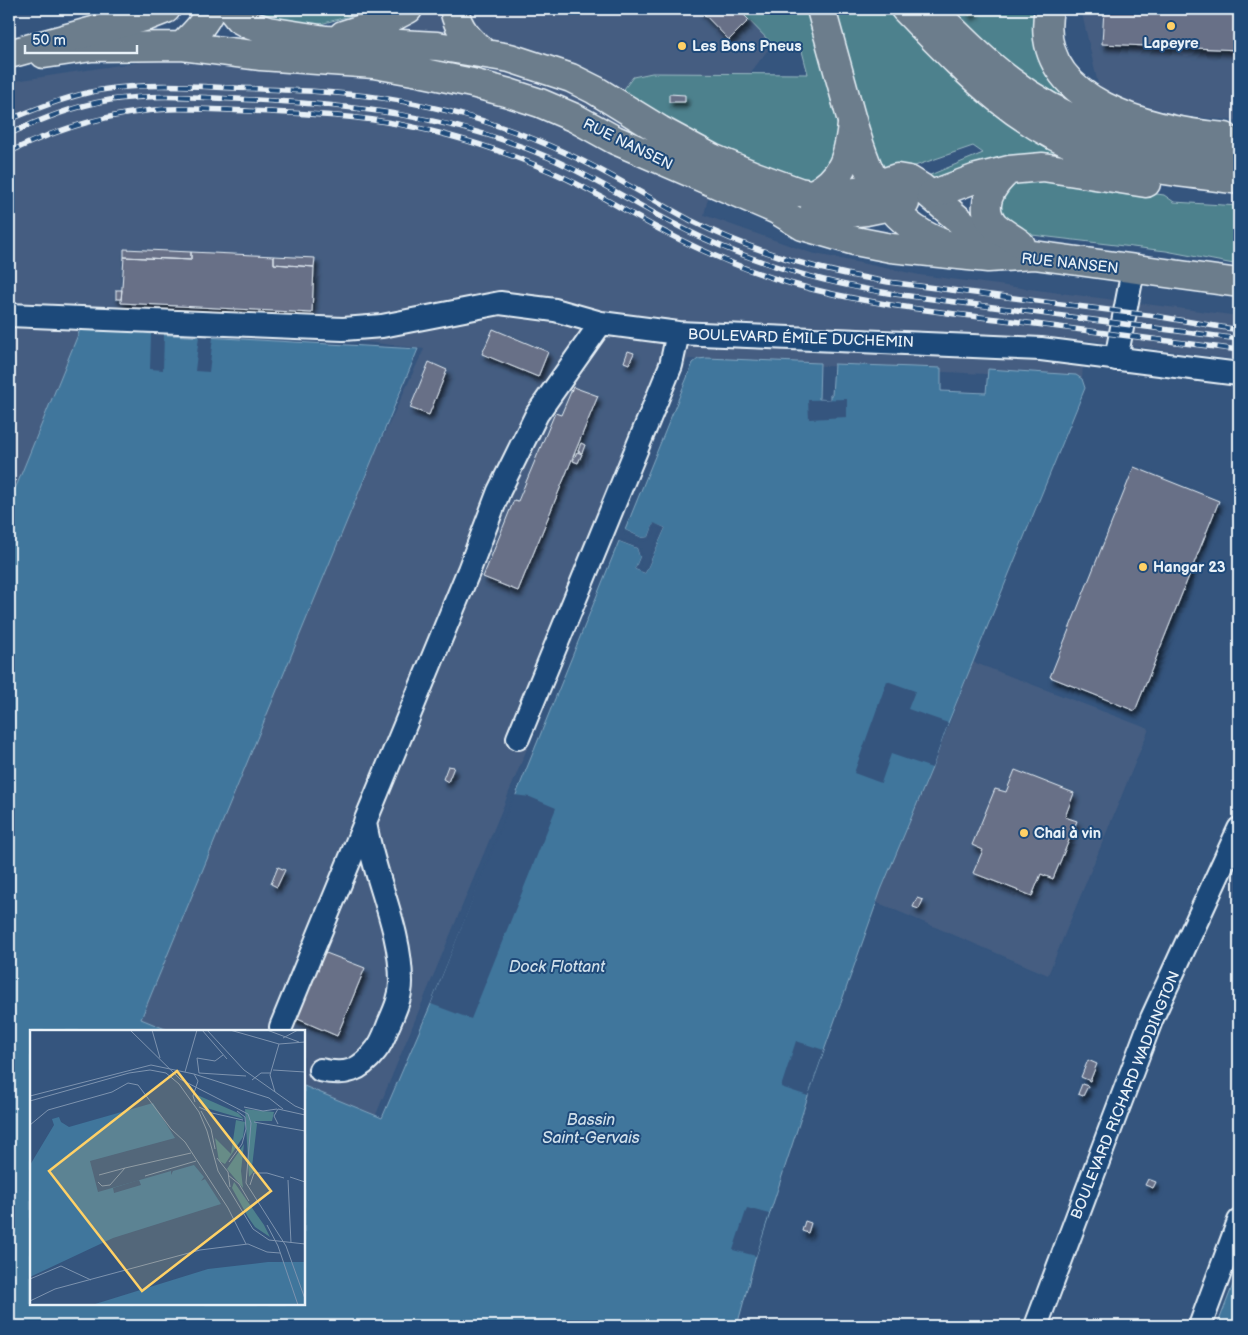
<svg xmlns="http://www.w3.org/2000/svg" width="1248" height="1335" font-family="'Balsamiq Sans',sans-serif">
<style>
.built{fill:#445d81}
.green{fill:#4d818d;stroke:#9ab9c2}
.water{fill:#40769c;stroke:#83a7c1}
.pier{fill:#35557e}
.building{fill:#676f87;stroke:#e8f1f8;filter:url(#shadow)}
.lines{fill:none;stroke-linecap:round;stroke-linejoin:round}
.minor-casing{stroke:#e8f1f8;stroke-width:26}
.major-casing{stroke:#e8f1f8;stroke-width:31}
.highway-casing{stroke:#e8f1f8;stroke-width:31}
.minor{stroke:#1f4a7a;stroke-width:22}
.major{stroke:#6c7d8c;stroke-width:28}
.highway{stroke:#6c7d8c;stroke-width:28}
.rail-casing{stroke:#e8f1f8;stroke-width:5.5}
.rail{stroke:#1f4a7a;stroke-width:4;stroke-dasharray:11;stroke-linecap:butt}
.poi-dot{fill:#ffd166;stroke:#1f4a7a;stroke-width:2}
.labels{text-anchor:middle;stroke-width:4;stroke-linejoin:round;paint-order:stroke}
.poi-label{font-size:15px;font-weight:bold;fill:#e8f1f8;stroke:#1f4a7a;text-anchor:start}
.street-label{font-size:15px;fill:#e8f1f8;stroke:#1f4a7a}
.water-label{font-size:16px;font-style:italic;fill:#cfdfea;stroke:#1f4a7a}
.inset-road{fill:none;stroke:#7d93af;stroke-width:1}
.view{fill:#ffd166;fill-opacity:0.15;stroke:#ffd166;stroke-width:2.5}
.inset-edge{fill:none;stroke:#e8f1f8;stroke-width:2.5}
</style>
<defs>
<filter id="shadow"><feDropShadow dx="3" dy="5.5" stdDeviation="2.5" flood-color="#0009"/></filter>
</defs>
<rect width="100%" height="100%" fill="#35557e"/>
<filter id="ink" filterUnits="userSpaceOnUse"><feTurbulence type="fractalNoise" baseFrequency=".02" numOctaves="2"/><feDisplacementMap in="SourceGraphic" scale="10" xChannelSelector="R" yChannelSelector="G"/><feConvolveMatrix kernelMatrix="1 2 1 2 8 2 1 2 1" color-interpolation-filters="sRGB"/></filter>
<g filter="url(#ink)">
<path class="built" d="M428,9H742L774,42L732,97L704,215L811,253L920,275L1239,316V360L1085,340L1082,379L688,359L375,1117L304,1090V1031H152L136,1025L374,456L424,349L94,308L9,507V82L392,23Z
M1081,9H1239V121L1182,116L1116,98L1099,89Z
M973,662L1149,729L1048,975L876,902L932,768Z"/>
<path class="green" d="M252,9H367L361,13L317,25L270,19Z
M738,9H807L815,33L833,109L844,135L840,158L817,180L794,185L632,104L624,89L633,77L652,73L808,74L802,51L774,46Z
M834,9H885L924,50L967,90L1015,129L1085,163L931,185L923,178L983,153L973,146L909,168L884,170L865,117Z
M951,9H1044L1090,114L1013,67Z
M1026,176L1164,195L1174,202L1239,206V265L1166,251L1032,235L1016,231L1004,223C995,191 999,192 1026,176Z"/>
<path class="water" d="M84,320L151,334L418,349L141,1019L170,1031H31V1304H304V1086L382,1118L431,1004L619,541L637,548L640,557L635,569L645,573L665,528L654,524L649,537L642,538L625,530L693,363L698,359L707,358L820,363L819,399L830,400V395H832L834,364L941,368V391L986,393L988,369L1076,375L1082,379L1085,388L948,723L932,768L881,890L808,1096L756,1256L737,1326H9V504Z
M1239,1269V1326H1217Z"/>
<path class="pier" d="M151,334H164L163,370L150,369Z
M199,336L213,337L209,372L195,371Z
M847,399V417L809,419L808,400Z
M654,523L665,528L645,573L635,569L640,557L637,548L619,541L620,539L639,547L643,557L638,568L644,570L662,529L656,527L651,539L643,541L623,533L625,530L642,538L649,537Z
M887,681L915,691L908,709L948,723L932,768L891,754L881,783L854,773Z
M514,795L530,797L556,808L471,1019L431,1004Z
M796,1041L824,1050L808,1096L781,1087Z
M747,1208L769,1214L756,1256L733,1250Z"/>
<path class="building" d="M699,9H738L749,20L729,40Z
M965,9H974L976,11L969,15Z
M1104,9H1239V50L1102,44Z
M669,94L685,95V102H669Z
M124,249L191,252V260L124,257Z
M191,252L274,256V264L314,267L312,313L121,303L124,257L191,260Z
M274,256L315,258L314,267L274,264Z
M116,290H122L121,299H116Z
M493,329L548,352L538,377L482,354Z
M628,351L634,353L629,364L624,362Z
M429,362L447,370L429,415L410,408Z
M573,387L598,396L518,591L483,577L514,500L518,501L555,413L561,415Z
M581,443L585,445L582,453L578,451Z
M577,452L582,454L578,463L573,461Z
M1134,467L1219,501L1135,711L1050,677Z
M448,766L454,767L448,782L443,779Z
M1015,770L1074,793L1065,817L1077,821L1053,879L1041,874L1032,896L973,873L983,850L972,845L995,789L1006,792Z
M278,867L285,870L277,887L271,884Z
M917,898L923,900L919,909L913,907Z
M313,948L365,968L337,1036L286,1014Z
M1088,1060L1097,1064L1090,1081L1081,1077Z
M1082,1084L1088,1086L1083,1096L1078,1094Z
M1148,1179L1156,1182L1153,1188L1145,1185Z
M805,1221L811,1223L808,1233L802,1231Z"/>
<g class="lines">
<g class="minor-casing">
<path id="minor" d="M9,315L343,329L382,326L500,303L555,310L601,323L678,333L1041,349L1239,374
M1116,359L1133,270
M518,738L671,365L678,333
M281,1027L365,823
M320,1070C346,1076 360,1071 376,1050C382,1043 385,1034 388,1026C394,1012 401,998 401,982C401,927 373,876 365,822L469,570L499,491L537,414L601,323
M1036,1326L1152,1018L1239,829
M1200,1326L1239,1221"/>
</g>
<g class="major-casing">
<path id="major" d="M231,9L239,19L250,25L268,31L326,40L437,46L510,58L571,78L595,90L660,130L712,158L755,176L799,192L824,196L861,190L897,178L909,180L922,188L966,226L976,232L986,237L1021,245
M454,9C458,30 469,40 484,53
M343,35L383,22L408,9
M182,46C194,34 204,25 211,9
M44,54L92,47L182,46L261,56L374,64L419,72L472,83L509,93L540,103L575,118L615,140L777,210L803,226L855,241L891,248L988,258L1034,255L1239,283
M852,121C870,181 888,227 953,247
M813,194C844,178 848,156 852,125
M814,212L836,214L866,211L905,203"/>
</g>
<g class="highway-casing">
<path id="highway" d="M821,9L852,121
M905,9C962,67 1014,125 1093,153C1140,170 1190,173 1239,180
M932,9C957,34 982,60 1010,81C1058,118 1119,141 1178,150C1198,153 1219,153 1239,154
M1049,9C1031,104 1155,131 1225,137
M9,54L148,16L166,9
M1009,170C992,184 976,208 996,227C1003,233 1012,238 1019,243
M931,195L977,178L1009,170L1043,167L1146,183"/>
</g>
<use href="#minor" class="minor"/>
<use href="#major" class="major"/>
<use href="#highway" class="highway"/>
<g class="rail-casing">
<path id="rail" d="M9,120C39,107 68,96 101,90C146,83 190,86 235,88C284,90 333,91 382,98C446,107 510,127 568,154C610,173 649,198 690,220C751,251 820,271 888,282L1155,316L1239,330
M9,134C42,119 74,106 110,100C152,94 194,97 236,99C343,104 450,114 550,158C604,182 653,216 707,240C767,267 830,284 894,294L1239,339
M9,152C59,128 113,112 169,109C203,108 237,111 271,112C307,114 344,115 380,121C439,130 497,148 552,172C589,188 623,210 659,229C701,251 744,270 789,283C859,303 932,311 1004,320C1082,330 1161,340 1239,350"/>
</g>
<use href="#rail" class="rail"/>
</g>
</g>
<g class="poi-dot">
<circle cx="1171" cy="26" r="5"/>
<circle cx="682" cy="46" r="5"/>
<circle cx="1143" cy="567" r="5"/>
<circle cx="1024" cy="833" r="5"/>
</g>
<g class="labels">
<g class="poi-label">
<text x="1171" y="48" text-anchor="middle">Lapeyre</text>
<text x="692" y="51">Les Bons Pneus</text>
<text x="1153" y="572">Hangar 23</text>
<text x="1034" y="838">Chai à vin</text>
</g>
<g class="street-label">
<text transform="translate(628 144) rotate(26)" y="5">RUE NANSEN</text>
<text transform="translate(1070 263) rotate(6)" y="5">RUE NANSEN</text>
<text transform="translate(801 338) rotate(2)" y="5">BOULEVARD ÉMILE DUCHEMIN</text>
<text transform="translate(1125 1095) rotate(-68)" y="5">BOULEVARD RICHARD WADDINGTON</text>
</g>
<g class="water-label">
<text x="557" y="972">Dock Flottant</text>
<text x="591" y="1125">Bassin<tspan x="591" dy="18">Saint-Gervais</tspan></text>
</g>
</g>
<g transform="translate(30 1030)">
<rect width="275" height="275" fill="#35557e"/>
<path d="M165,64L208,83L214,89L173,77ZM215,79L244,82L242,91H225L227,94L222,137L225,140L219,147ZM206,90L215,92L213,107L195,134L189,131L185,108L201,124ZM214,114L211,141L213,158L197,139ZM204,152L234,195L240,207L225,197L218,187L202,158Z" fill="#4d818d"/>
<path d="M123,73L145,108L60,131L68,162L141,141V145L143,141L164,135L174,147L171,151L175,149L191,174L83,208L0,247V135L24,95L22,89L29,87L31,92L39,97ZM238,232H275V275H62L178,239Z" fill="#40769c"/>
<path d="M109,150L111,155L84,163L83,158Z" fill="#35557e"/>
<path class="inset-road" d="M100,0L150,49L218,84L221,93L216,153L256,216L275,269M122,0L130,28M172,0L197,29M177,0L214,40L265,76L275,80M200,0L249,14L275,12M237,0L269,12M253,8L268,0M243,40L275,42M155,42L167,0M169,43L216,46M169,43L167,28L185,31L193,25M164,44L168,51L163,66L165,72M222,50L231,43H240M245,62L240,45L249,14M0,66L121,35L164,44L239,68L253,79M0,71L99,43L120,40L136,43L149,54L169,82L177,101L188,141L223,199L239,210L275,214M169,77L182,83L213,90M214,77L233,81L247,79M171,81L181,99L185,119M224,92L275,101M248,94L244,86L248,79L275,85M0,95L18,80L82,62L98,53L108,55L141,99L155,112L198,178L216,214M187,128L198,142L200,157M199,132L212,114L216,99L215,87L207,81M237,143L254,148M69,145L95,138M198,145L209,154L219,171M115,146L166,131M260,147L275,152M258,150L261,213M68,152L72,156L80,155L95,138L161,123M220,155L224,143H237M237,195L248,216L268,275M0,249L31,236L61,250M0,271L25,259L170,220L218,214L237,222L250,223"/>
<path class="view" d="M147,41L241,161L112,261L19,141Z"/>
<rect width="275" height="275" class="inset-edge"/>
</g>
<rect width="1248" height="1335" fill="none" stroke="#1f4a7a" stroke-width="30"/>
<rect x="15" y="15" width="1218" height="1305" fill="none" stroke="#e8f1f8" stroke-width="2" filter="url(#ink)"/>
<path d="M25 45v8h112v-8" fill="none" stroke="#e8f1f8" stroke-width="2.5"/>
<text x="32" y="45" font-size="15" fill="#e8f1f8" stroke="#1f4a7a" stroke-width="4" paint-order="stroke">50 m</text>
</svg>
